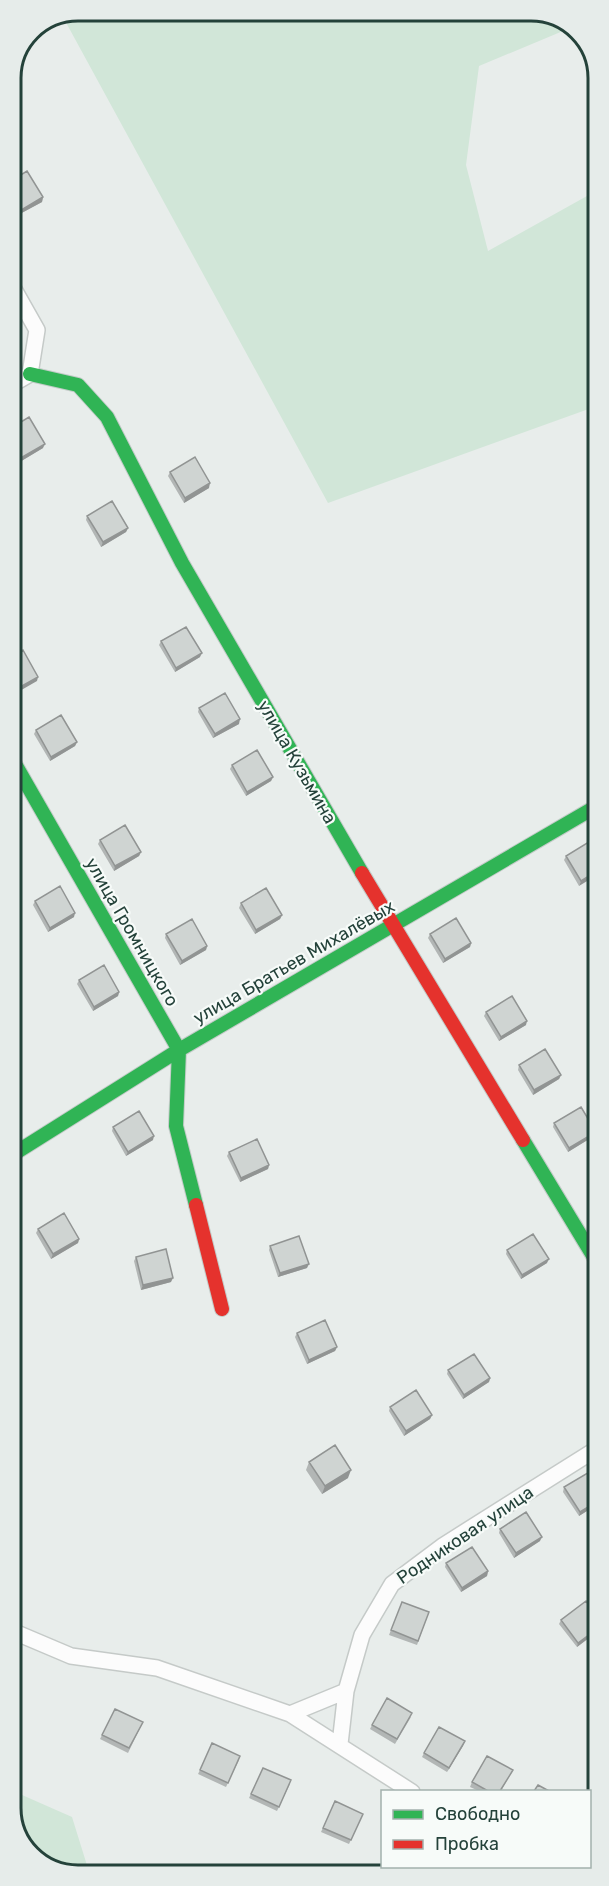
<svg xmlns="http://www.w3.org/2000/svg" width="609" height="1886" font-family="Rubik,sans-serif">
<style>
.green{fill:#d1e6d8}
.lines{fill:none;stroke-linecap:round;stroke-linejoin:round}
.street-casing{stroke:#c5cac8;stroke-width:18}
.fast-casing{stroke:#c3cbc8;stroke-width:16}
.jam-casing{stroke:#c3cbc8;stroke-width:16}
.street{stroke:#fcfcfc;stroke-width:15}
.fast{stroke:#30b455;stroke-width:14}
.jam{stroke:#e5322d;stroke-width:14}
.wall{fill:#b2b6b5}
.shaded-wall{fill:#919493}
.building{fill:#cfd4d2;stroke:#919493;stroke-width:1.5}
.labels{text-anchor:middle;stroke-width:4.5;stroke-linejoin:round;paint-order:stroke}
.street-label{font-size:18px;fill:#24423a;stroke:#f7fbf9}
.rim{fill:none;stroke:#24423a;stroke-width:3}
</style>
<rect width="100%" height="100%" fill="#e8edeb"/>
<path class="green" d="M78,11H536L575,27L580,34L563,31L479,66L466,165L488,251L596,191L597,406L328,503L63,17Z
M13,1791L72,1817L90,1875H73L34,1859L13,1825Z"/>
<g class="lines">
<g class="street-casing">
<path id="street" d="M11,284L37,330L30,374L11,385
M12,1631L71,1656L157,1668L290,1714L412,1792
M290,1714L346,1691L362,1635L392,1584L444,1545L598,1448
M340,1744L346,1691
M520,1866L529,1873"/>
</g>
<g class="fast-casing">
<path id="fast" d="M30,374L78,385L107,417L182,563L362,873
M11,757L179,1050L176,1126L196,1205
M523,1140L598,1264
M12,1155L179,1050L597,806"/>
</g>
<g class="jam-casing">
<path id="jam" d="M362,873L523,1140
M196,1205L222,1309"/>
</g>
<use href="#street" class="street"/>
<use href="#fast" class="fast"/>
<use href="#jam" class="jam"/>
</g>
<path class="wall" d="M11,181L43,197L42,202L16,216L11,207Z
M11,428L43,448L18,463L11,451Z
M170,472L209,488L184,503L168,476Z
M87,516L128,528L126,532L101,547L86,520Z
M161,641L200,657L175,672L159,645Z
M199,708L239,724L213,738L198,712Z
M36,730L77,742L75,746L50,761L34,734Z
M232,765L273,777L271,781L246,796L230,769Z
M100,840L141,852L139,856L114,871L98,844Z
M597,849L579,886L564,860L566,856Z
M35,901L74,917L48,932L33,905Z
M241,903L282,915L280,919L255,934L239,908Z
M166,934L207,946L206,950L180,965L165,938Z
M430,934L471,943L470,947L443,963L428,938Z
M79,980L119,992L118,996L93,1011L77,984Z
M486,1012L526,1025L499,1041L484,1016Z
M519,1065L561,1075L559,1079L533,1095L518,1070Z
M554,1123L594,1136L568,1152L553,1127Z
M113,1127L153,1140L126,1156L112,1131Z
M229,1152L269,1165L268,1169L240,1182L227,1156Z
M598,1176V1201L588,1185L590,1181Z
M38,1229L79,1239L78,1243L51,1259L36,1233Z
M270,1246L307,1268L278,1277L269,1250Z
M507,1250L547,1263L521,1279L506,1254Z
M136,1257L171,1282L141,1290L134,1261Z
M297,1333L337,1347L335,1351L307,1364L295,1337Z
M448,1370L490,1378L489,1382L463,1399L447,1374Z
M390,1407L432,1415L430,1419L404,1436L389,1411Z
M309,1462L348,1478L322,1494L306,1470Z
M598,1483V1504L579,1516L563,1492L564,1487Z
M500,1529L540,1541L514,1558L499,1533Z
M446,1563L488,1571L487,1576L461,1592L445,1567Z
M402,1602L429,1612L417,1645L389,1635Z
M598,1618V1631L577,1647L559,1624L561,1620Z
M598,1686V1702L592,1697L593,1693Z
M411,1717L395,1744L370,1729L372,1725Z
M143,1722L128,1753L100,1739L102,1735Z
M465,1741L447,1772L422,1757L424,1753Z
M239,1760L226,1787L198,1774L200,1770Z
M263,1768L290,1784L277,1811L249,1798Z
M513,1770L501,1791H479L470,1787L472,1782Z
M335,1801L361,1818L349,1844L321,1832Z
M399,1866H414L412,1872Z"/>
<path class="shaded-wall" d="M43,197L42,202L16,216L18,212Z
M45,444L43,448L18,463L19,459Z
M210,483L209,488L184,503L185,498Z
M128,528L126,532L101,547L103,542Z
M202,653L200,657L175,672L176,668Z
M38,677L37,681L11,696L13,691Z
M240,719L239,724L213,738L215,734Z
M77,742L75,746L50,761L51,757Z
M273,777L271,781L246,796L247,792Z
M141,852L139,856L114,871L115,866Z
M597,871V875L579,886L581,881Z
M75,913L74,917L48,932L50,928Z
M282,915L280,919L255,934L256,930Z
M471,943L470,947L443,963L445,959Z
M207,946L206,950L180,965L182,961Z
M119,992L118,996L93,1011L94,1007Z
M527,1021L526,1025L499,1041L501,1037Z
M561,1075L559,1079L533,1095L534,1090Z
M596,1132L594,1136L568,1152L569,1148Z
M154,1136L153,1140L126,1156L128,1152Z
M269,1165L268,1169L240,1182L241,1178Z
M79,1239L78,1243L51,1259L53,1254Z
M549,1259L547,1263L521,1279L522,1275Z
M309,1264L307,1268L278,1277L280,1273Z
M173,1278L171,1282L141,1290L143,1285Z
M337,1347L335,1351L307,1364L309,1360Z
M490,1378L489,1382L463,1399L464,1395Z
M432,1415L430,1419L404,1436L406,1431Z
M351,1470L348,1478L322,1494L325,1486Z
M598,1501V1504L579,1516L580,1512Z
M542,1537L540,1541L514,1558L516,1553Z
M488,1571L487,1576L461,1592L462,1588Z
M598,1628V1631L577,1647L578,1643Z
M465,1741L463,1746L447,1772L449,1768Z"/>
<path class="building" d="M27,171L43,197L18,212L11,200V181Z
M29,417L45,444L19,459L11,445V428Z
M195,457L210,483L185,498L170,472Z
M112,501L128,528L103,542L87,516Z
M186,627L202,653L176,668L161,641Z
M23,650L38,677L13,691L11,689V657Z
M225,693L240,719L215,734L199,708Z
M61,715L77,742L51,757L36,730Z
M257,750L273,777L247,792L232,765Z
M125,825L141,852L115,866L100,840Z
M592,840L597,849V871L581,881L566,856Z
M60,886L75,913L50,928L35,901Z
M266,888L282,915L256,930L241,903Z
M456,918L471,943L445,959L430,934Z
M192,919L207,946L182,961L166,934Z
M104,965L119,992L94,1007L79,980Z
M512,996L527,1021L501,1037L486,1012Z
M545,1049L561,1075L534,1090L519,1065Z
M581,1107L596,1132L569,1148L554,1123Z
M139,1111L154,1136L128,1152L113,1127Z
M257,1139L269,1165L241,1178L229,1152Z
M598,1176V1194L590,1181Z
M64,1213L79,1239L53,1254L38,1229Z
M533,1234L549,1259L522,1275L507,1250Z
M299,1236L309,1264L280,1273L270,1246Z
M166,1249L173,1278L143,1285L136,1257Z
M325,1320L337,1347L309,1360L297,1333Z
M474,1354L490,1378L464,1395L448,1370Z
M416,1390L432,1415L406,1431L390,1407Z
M335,1445L351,1470L325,1486L309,1462Z
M591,1471L598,1483V1501L580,1512L564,1487Z
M526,1512L542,1537L516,1553L500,1529Z
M472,1547L488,1571L462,1588L446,1563Z
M586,1601L598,1618V1628L578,1643L561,1620Z
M402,1602L429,1612L418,1641L391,1630Z
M598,1686V1696L593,1693Z
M387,1698L412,1713L397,1739L372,1725Z
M115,1709L143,1722L129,1748L102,1735Z
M439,1727L465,1741L449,1768L424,1753Z
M212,1743L240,1756L228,1783L200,1770Z
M487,1756L513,1770L500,1791H488L472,1782Z
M263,1768L291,1780L279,1807L251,1794Z
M538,1785L549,1791H534Z
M335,1801L363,1814L351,1840L323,1828Z
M590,1815L595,1818L590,1835Z
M455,1866H482L487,1869L485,1874H452Z"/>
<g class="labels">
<g class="street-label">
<text transform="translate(297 762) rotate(60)" y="6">улица Кузьмина</text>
<text transform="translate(132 932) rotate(60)" y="6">улица Громницкого</text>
<text transform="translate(294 962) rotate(-30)" y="6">улица Братьев Михалёвых</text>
<text transform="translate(465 1535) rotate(-34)" y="6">Родниковая улица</text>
</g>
</g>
<path d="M0 0H609V1886H0ZM78 21H531A57 57 0 0 1 588 78V1808A57 57 0 0 1 531 1865H78A57 57 0 0 1 21 1808V78A57 57 0 0 1 78 21Z" fill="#e6ecea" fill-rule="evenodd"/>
<path class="rim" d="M78 21H531A57 57 0 0 1 588 78V1808A57 57 0 0 1 531 1865H78A57 57 0 0 1 21 1808V78A57 57 0 0 1 78 21Z"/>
<rect x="381" y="1790" width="210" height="78" fill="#f7fbf9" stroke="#a3b1ad" stroke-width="1.5"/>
<rect x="393" y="1810" width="30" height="9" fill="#30b455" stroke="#a3b1ad" stroke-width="1.5"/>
<text x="435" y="1820" font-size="18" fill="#24423a">Свободно</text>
<rect x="393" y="1840" width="30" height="9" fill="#e5322d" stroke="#a3b1ad" stroke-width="1.5"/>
<text x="435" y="1850" font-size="18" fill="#24423a">Пробка</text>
</svg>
